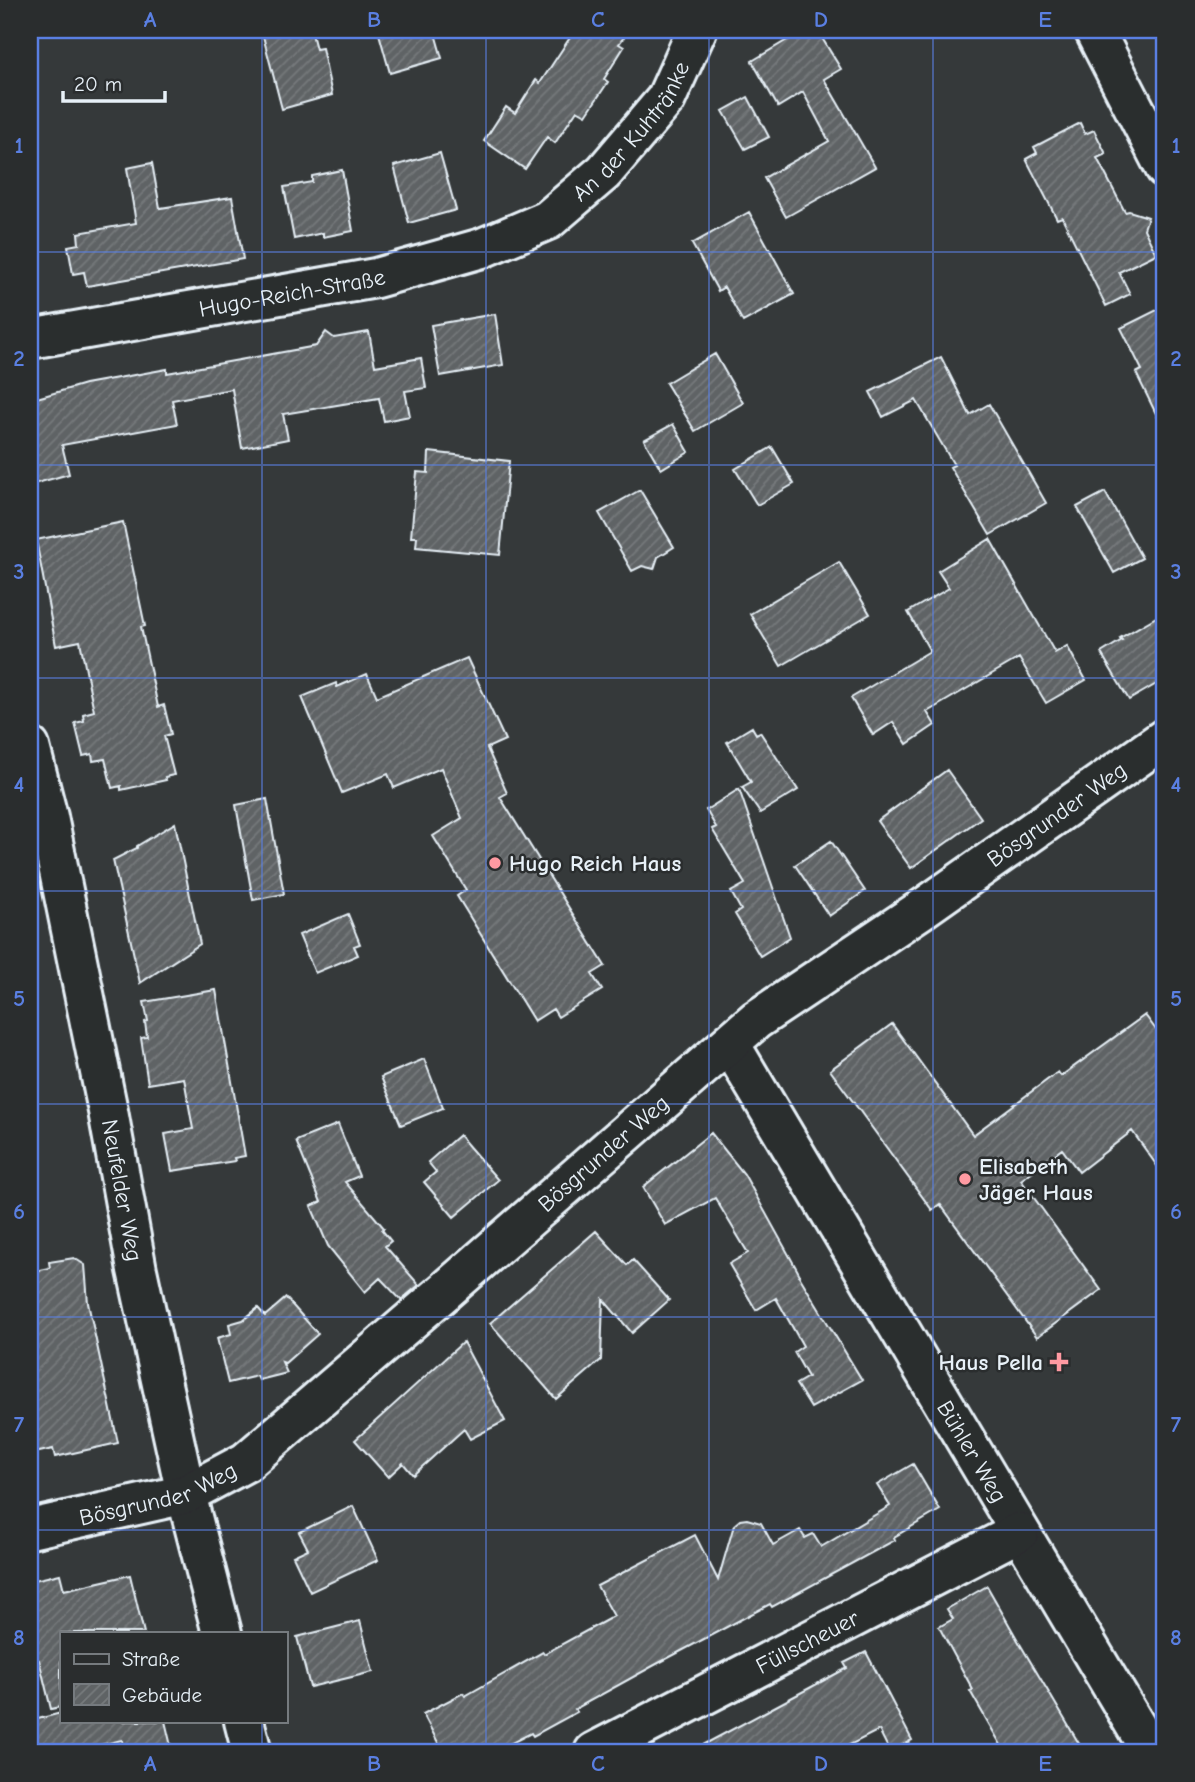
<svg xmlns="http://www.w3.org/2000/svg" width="1195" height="1782" font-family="'Comic Neue',sans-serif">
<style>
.building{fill:url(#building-hatch);stroke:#e8f1f8;stroke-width:2}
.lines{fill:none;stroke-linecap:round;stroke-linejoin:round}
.minor-casing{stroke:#e8f1f8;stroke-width:44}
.minor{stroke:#2a2d2e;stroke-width:38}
.grid{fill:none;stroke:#5a7fe2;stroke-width:2;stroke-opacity:0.55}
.poi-dot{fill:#ff9aa2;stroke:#2a2d2e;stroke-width:2.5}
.labels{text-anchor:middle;stroke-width:5;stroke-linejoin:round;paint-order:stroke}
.street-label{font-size:23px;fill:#e8f1f8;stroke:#2a2d2e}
.poi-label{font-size:23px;font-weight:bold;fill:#e8f1f8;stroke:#2a2d2e;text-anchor:start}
.neatline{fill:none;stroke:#5a7fe2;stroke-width:2.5}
.grid-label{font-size:23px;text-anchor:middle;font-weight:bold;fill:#5a7fe2}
</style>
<defs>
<pattern id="building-hatch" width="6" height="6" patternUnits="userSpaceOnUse" patternTransform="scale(1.75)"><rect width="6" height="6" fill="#5f6365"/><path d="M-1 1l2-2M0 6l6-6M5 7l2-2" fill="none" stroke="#767a7c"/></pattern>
</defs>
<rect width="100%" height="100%" fill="#35393a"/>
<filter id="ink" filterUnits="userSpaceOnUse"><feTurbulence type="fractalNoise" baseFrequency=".0143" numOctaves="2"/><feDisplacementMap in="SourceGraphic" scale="14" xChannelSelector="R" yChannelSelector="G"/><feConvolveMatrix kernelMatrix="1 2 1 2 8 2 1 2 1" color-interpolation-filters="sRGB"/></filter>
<g filter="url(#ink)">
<path class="building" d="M285,30H311L316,49L322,48L332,95L282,109L263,36Z
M378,30H434L442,58L390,73Z
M575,30H629L619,44L624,47L604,79L608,82L586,115L577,110L555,143L547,137L525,169L484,141L506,107L515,113L536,80L540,83Z
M804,30H817L841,69L824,79L875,167L786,217L764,178L829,141L803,92L778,107L752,61Z
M748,97L769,137L745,149L723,111Z
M1080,123L1085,134L1094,130L1106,154L1097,158L1125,212L1129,211L1148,217L1144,229L1156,254L1119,272L1130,294L1106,306L1062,217L1057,219L1026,159L1037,153L1034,147Z
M440,153L456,210L409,223L394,166Z
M152,163L160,208L232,197L243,259L87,286L84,272L73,274L68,246L79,244L78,233L136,223L127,168Z
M342,170L353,231L323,237V233L294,239L284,187L312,182V176Z
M749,212L794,294L743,322L724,287L718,291L692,244Z
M1165,306V432L1136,373L1142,370L1121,328Z
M495,314L503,365L440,376L431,325Z
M326,332L334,338L369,332L375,366L421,358L426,388L405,391L410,416L384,421L379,398L283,414L288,439L242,448L232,389L172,400L177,424L62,445L69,474L30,485V400L85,384L167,369V373L316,346Z
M715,354L743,403L695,431L666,383Z
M941,357L970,415L989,404L1046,503L990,535L950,467L954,465L916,400L883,417L870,392Z
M673,424L689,452L661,469L644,440Z
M772,447L794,484L757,505L735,469Z
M429,452L509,461L500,555L416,547L417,537H411L417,472L428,473Z
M640,490L674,547L658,557L654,569L642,566L632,571L599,513Z
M1105,492L1142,558L1114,573L1077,507Z
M123,522L145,626L141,627L158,707L164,705L171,734L164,736L174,775L165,777L166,780L121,790V786L112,788L105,759L93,761L92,754L83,756L75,723L84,721L83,714L94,711L80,641L56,646L36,540Z
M990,539L1055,653L1067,646L1086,680L1046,703L1019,658L927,712L935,725L907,744L893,722L873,735L851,698L930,651L908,612L949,588L938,571Z
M839,562L870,614L781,666L750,614Z
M1165,612V679L1129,700L1101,653L1122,640L1120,638Z
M467,658L505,740L487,748L507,793L500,797L605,966L592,974L602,990L558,1017L553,1009L534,1021L457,896L466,890L433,836L462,818L441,768L394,788L388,774L342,793L302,697L336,683L337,687L367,674L377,697Z
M752,727L756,734L760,732L798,790L760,813L742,787L751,782L727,742Z
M947,770L981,818L911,868L877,821Z
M739,789L790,937L760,956L735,914L741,910L731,892L745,884L712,829L716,827L706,810Z
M267,799L284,894L253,900L236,805Z
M175,823L200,944L140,983L113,860L137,848V846Z
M831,841L865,891L829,916L795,865Z
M348,914L360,944L354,946L358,955L315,973L299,935Z
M216,990L245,1156L234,1158L235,1161L172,1171L165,1134L193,1129L184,1078L148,1084L141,1038L147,1037L145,1022L148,1021L144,1002Z
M1145,1015L1165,1042V1177L1132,1131L1079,1172L1062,1149L1021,1180L1101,1290L1037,1337L940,1204L932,1210L830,1070L892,1024L973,1135L1058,1072L1061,1076Z
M424,1059L443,1108L401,1125L381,1077Z
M338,1124L359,1176L345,1182L384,1228L382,1230L391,1241L385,1246L419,1285L401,1300L380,1278L365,1292L328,1246L311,1206L321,1202L296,1141Z
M711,1133L744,1174L800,1275L799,1276L862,1380L811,1408L796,1384L808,1377L794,1352L803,1346L776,1298L756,1310L729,1264L748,1253L715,1198L665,1225L643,1187Z
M459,1135L498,1180L454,1217L424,1182L436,1172L428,1162Z
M596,1231L627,1265L633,1260L669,1300L632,1333L603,1299L601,1360L556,1399L490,1323Z
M74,1258L85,1265L88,1303L118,1443L55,1457L53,1449L30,1454V1272L50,1268L49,1262Z
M286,1298L318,1334L285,1363L282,1362L287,1373L259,1380L257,1376L228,1383L217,1338L231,1334L229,1324L243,1320L258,1308L265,1316Z
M463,1342L505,1421L470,1439L464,1429L413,1475L403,1463L388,1477L355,1440Z
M913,1464L940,1510L894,1537L895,1540L772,1607L770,1604L653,1666L575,1709L577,1712L533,1736L531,1733L494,1752H443L423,1714L463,1693L465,1696L543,1652L544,1654L614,1616L597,1586L695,1535L718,1580L734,1525L740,1520L747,1519L761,1523L773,1545L800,1530L805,1538L813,1534L821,1547L890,1506L877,1485Z
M353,1506L378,1560L310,1592L293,1556L308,1549L299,1532Z
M60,1574L64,1590L130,1575L144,1633H61V1707L51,1709L39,1660L30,1662V1581Z
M987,1586L1020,1644L1084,1752H1005L970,1691L973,1690L939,1627L953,1619L947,1609Z
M360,1621L373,1672L310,1687L297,1637Z
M866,1652L912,1740L890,1752L879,1730L836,1752H690L847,1668L844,1663Z
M61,1713V1721H165L171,1746L146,1752H125L122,1740L71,1752H30V1721Z"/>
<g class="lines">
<g class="minor-casing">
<g id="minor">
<path d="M1094,30L1165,168"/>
<path id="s1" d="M30,339L376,278L482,248L548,220L604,172L666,99L697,30"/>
<path id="s2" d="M30,747L48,817L108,1111L137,1270L186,1494L222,1633"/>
<path id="s3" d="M730,1044L1151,1752"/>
<path id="s4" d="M30,1529L186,1494L246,1462L444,1292L756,1020L922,909L1165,738"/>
<path d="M244,1721L252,1752"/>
<path id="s5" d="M594,1752L1019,1532"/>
</g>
</g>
<use href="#minor" class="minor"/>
</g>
</g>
<path class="grid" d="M262,30V1633M486,30V1752M709,30V1752M933,30V1752M30,252H1165M30,465H1165M30,678H1165M30,891H1165M30,1104H1165M30,1317H1165M30,1530H1165M262,1721V1752"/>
<g class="poi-dot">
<circle cx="495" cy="863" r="7"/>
<circle cx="965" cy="1179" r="7"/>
<path d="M1055.5 1351.5h7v7h7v7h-7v7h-7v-7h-7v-7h7z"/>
</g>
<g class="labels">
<g class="street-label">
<text dy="8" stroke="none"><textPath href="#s1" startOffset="656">An der Kuhtränke</textPath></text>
<text dy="8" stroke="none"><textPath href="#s1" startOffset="266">Hugo-Reich-Straße</textPath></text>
<text dy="8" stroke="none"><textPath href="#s4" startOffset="1267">Bösgrunder Weg</textPath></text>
<text dy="8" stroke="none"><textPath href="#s4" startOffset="700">Bösgrunder Weg</textPath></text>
<text dy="8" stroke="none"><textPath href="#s2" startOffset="453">Neufelder Weg</textPath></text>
<text dy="8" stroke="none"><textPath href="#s3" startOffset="474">Bühler Weg</textPath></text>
<text dy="8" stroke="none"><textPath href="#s4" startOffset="133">Bösgrunder Weg</textPath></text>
<text dy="8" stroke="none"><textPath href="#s5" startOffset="240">Füllscheuer</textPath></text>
</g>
<g class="poi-label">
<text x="509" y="871">Hugo Reich Haus</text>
<text x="979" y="1174">Elisabeth<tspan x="979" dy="26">Jäger Haus</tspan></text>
<text x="1043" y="1370" text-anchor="end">Haus Pella</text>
</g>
</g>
<rect width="1195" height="1782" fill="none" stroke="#2a2d2e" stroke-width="77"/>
<rect x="60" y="1632" width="228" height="91" fill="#2a2d2e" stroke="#767b7f" stroke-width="2"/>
<rect x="74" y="1654" width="35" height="10" fill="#2a2d2e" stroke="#767b7f" stroke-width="2"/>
<text x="122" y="1666" font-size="21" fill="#e8f1f8">Straße</text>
<rect x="74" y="1684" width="35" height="21" fill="url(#building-hatch)" stroke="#767b7f" stroke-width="2"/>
<text x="122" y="1702" font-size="21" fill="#e8f1f8">Gebäude</text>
<path d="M63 91v10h102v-10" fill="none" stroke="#e8f1f8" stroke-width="3.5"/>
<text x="74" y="91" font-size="21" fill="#e8f1f8" stroke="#2a2d2e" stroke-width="5" paint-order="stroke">20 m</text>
<rect x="38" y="38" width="1118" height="1706" class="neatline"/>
<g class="grid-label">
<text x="150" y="27">A</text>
<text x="374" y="27">B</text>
<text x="598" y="27">C</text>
<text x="821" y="27">D</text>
<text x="1045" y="27">E</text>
<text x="19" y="153">1</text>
<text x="1176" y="153">1</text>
<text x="19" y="366">2</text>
<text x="1176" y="366">2</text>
<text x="19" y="579">3</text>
<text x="1176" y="579">3</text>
<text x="19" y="792">4</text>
<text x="1176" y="792">4</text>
<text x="19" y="1006">5</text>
<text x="1176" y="1006">5</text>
<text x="19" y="1219">6</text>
<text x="1176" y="1219">6</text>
<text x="19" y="1432">7</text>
<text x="1176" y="1432">7</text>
<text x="19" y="1645">8</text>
<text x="1176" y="1645">8</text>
<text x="150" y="1771">A</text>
<text x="374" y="1771">B</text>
<text x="598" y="1771">C</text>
<text x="821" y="1771">D</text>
<text x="1045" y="1771">E</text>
</g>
</svg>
